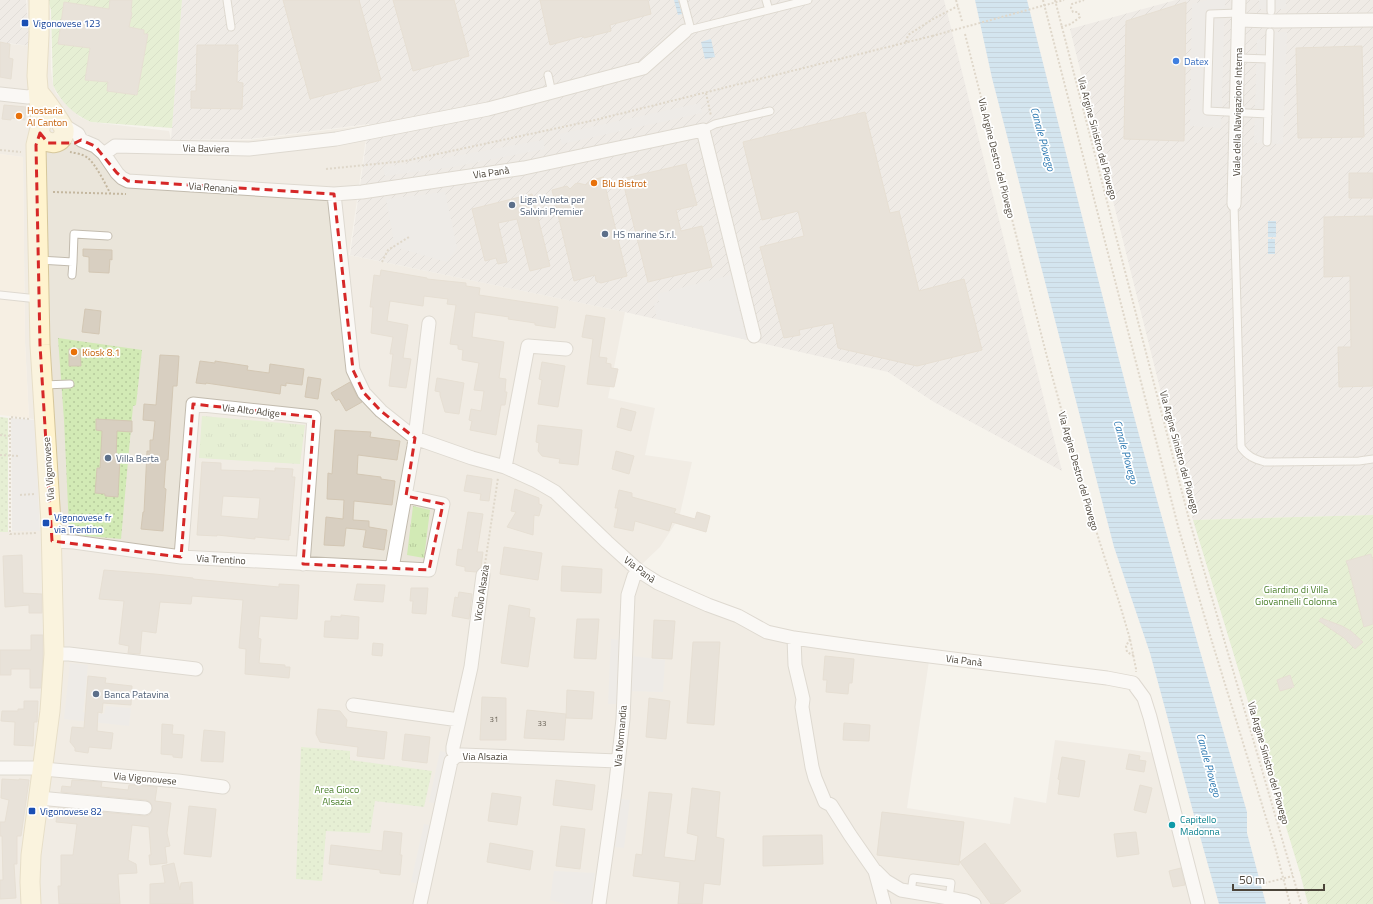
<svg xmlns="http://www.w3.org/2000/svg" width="1373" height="904" font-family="'Titillium Web',sans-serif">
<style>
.residential{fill:#eae5da}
.commercial{fill:#f7ead8}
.industrial{fill:url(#industrial-furrows)}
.grass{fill:url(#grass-tufts)}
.park{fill:url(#park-dots)}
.garden{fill:url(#garden-furrows)}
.parking{fill:#e5e3e0}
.water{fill:url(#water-rules)}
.building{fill:#d8cfc1;stroke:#d3c7b4;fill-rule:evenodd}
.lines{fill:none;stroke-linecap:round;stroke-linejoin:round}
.lane-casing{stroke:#c2bbae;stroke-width:9}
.street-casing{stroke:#c2bbae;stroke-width:15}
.secondary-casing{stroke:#d6c79b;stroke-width:21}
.path{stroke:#c4b79f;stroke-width:2;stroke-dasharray:2 2;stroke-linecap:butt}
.lane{stroke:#fff;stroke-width:7}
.street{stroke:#fff;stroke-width:13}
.secondary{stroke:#fff3cd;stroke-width:19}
.path-bridge{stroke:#c4b79f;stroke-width:2;stroke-dasharray:2 2;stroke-linecap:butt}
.marked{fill:none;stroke:#d62828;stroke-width:3;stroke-dasharray:8 5;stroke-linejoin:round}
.transit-dot{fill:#1a4fb4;stroke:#fff;stroke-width:1.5}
.shop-dot{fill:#3f7fe0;stroke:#fff;stroke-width:1.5}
.food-dot{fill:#e8710a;stroke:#fff;stroke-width:1.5}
.service-dot{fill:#5c6f8a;stroke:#fff;stroke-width:1.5}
.culture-dot{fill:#0f9aa8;stroke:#fff;stroke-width:1.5}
.labels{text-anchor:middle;stroke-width:3.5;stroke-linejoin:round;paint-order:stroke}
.number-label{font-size:8px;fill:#6e675b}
.transit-label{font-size:10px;fill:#164399;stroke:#fff;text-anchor:start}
.shop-label{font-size:10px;fill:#366cbe;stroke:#fff;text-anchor:start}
.food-label{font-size:10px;fill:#c56008;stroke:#fff;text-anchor:start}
.street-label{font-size:10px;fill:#4b4439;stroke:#fff}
.service-label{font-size:10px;fill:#4e5e75;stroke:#fff;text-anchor:start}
.park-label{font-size:10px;fill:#4a7f2a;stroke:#fff}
.culture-label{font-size:10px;fill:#0d838f;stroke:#fff;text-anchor:start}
.water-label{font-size:11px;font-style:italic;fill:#2e7ab2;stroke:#fff}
</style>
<defs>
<pattern id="industrial-furrows" width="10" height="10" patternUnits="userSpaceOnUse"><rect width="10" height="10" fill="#e6e2dd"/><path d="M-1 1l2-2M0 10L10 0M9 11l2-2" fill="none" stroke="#c7c3be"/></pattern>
<pattern id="grass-tufts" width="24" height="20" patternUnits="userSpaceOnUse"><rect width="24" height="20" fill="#d2eab5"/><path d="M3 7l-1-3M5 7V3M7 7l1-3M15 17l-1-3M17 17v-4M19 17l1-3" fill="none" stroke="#b6ca9c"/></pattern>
<pattern id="park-dots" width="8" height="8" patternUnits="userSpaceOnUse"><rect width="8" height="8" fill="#d2eab5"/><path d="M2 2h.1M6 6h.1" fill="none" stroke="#b6ca9c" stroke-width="1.8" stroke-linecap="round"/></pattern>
<pattern id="garden-furrows" width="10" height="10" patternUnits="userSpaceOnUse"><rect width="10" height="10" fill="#d2eab5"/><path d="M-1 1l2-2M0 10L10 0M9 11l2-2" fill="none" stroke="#b6ca9c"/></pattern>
<pattern id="water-rules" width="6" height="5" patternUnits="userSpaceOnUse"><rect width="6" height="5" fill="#a9d4f2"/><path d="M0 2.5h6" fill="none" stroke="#8caec5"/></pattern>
</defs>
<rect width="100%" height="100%" fill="#f6f3ec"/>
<path class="residential" d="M27,0H48L50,10L51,71L53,85L56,93L62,100L80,117L91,122L169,131L171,140H249L368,125L349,255L625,312L608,398L655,408L645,455L692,462L679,518L660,547L639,567L769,631L929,661L907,808L1010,824L1014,797L1046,803L1055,740L1155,753L1180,862L1193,904H0V532L40,530L35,420L29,418L25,342L23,157L0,154V43L30,46Z"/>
<path class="commercial" d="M0,154L23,157L25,342L29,418L0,415Z"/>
<path class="industrial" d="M0,0H26L30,46L0,42Z
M182,0H944L1062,471L934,402L888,372L625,312L350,255L369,124L249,139L171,140Z
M1176,0H1373V515L1193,520L1070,29Z"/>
<path class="grass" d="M202,416L305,425L300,464L199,458Z
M413,506L430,510L424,558L407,555Z"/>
<path class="park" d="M58,338L142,350L136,405L133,406L121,539L77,535L69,528L64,420Z
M0,417L8,418V532H0Z
M301,747L350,751V760L432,771L424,807L375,801L370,833L326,831L322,881L296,879Z"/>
<path class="garden" d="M48,0H182L172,128L91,122C74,115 60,101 53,85L51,10Z
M1373,515V904H1308L1300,873L1193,520Z"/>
<path class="parking" d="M1209,0H1225L1221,128L1190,126L1192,4Z
M1259,0H1286V9H1259Z
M1270,32H1287L1283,144L1254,143L1257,39L1270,40Z
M700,103L702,113L562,144L559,134Z
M543,140L545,149L453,167L385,176L383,167L427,161Z
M445,192L457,247L447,262L395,247L386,199Z
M731,275L747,340L657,319L654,304L659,302L657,294Z
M11,418L35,420L40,531H12Z
M611,639L620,640L617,704H608Z
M632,656L665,660L663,692L630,691Z
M70,663L88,665L83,712L104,714L106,706L131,708L129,726L64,719Z
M440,751L449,753L438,804L429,802Z
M621,799L630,800L624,848L615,847Z
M424,824L433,826L420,884L411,882Z
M554,871L595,873L590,904H566L550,900Z"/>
<path class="water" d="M674,0H678L682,14L678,15Z
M975,0H1027C1065,149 1102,298 1142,446C1176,569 1211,690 1247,812V833L1266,904H1219L1194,815L1150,653L1114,547L992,78Z
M711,39L715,57L705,59L701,42Z
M1268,221H1276V237H1268Z
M1268,239H1275V254H1268Z"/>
<path class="building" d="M110,0H132L131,12L132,13L129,27L144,30V34H148L137,95L107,91L108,82L85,80L90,48L58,44L64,2L109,9Z
M283,0H359L381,80L310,99Z
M393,0H454L469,56L413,71Z
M540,0H648L651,14L610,25L611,31L584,38L583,36L550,45Z
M1186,2L1184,141L1124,139L1126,21Z
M0,42L10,44L9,58L13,59L11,79L0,77Z
M197,45H238L237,82L243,83L242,109L191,108V91H196Z
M1362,46L1364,137L1298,138L1296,48Z
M4,105L26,107L25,120L11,118V120L2,119Z
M865,112L890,213L899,211L919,291L964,279L982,350L917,366L838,348L833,323L799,330L800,335L784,338L760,247L804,236L798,211L762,220L743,142Z
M686,164L697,205L676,210L681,231L702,226L712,267L648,282L623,182L626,178Z
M1349,173H1373V198H1349Z
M603,177L627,276L601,283L596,281L595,275L574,281L552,190L567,186L570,189L575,184L578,183L586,185L589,181Z
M532,194L550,266L530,271L517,219L498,223L507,262L498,264L496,258L485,261L472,209Z
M1373,216V386L1339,387L1338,347H1351L1350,276L1324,277V217Z
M83,249L112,250V260L110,259L109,273L89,272V257L83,256Z
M381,270L427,278V279L466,283V286L480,288L479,295L558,307L555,328L535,325V323L508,319L509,317L475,312L472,337L504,342L499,378L506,379L505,392H507L505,405H501L496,435L470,430L472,421L469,420L471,409L481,411L484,391L474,390L479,363L462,360L463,350L458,349V345L450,344L456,305L447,304L448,299L424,296L423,306L390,301L387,321L408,325L403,358L411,359L406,388L389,386L393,354H390L393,337L371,333L373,307H370L374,275L380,276Z
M85,309L101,311L99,334L82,332Z
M586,315L605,318L599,357L607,358L606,363L611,364V368L618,369L614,387L587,384L593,339L582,337Z
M69,349H80L81,366H69Z
M160,355L179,356L177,386H173L168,460H166L164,488L166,489L163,531L141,529L143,512H144L147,451H150V440H153L155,421L143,420L144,404L156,405Z
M200,361L215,363V361L248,366L247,370L269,373L270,364L304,369L302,385L286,383V386L281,385L280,394L206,383V384L196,383Z
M542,362L565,366L558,407L538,404L542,380L539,379Z
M308,377L321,379L318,399L305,397Z
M437,378L464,383L459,414L445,412L440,395V392L435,391Z
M350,382L357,396L362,402L346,411L339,399L336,401L331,393Z
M621,408L636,412L631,431L617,427Z
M96,419L132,421V432L117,431L116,458H120L118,497L105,496V494L95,493L97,468H100L102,431L96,430Z
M538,425L582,430L578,465L559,463L560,459L542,456L538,451L539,443L536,442Z
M335,430L371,432L370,437L400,441L397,460L358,455L357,474L381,477V479L395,481L392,505L354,501L353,520L369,521V527L387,530L384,550L363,547L366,530L346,528L344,546L324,545L326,517L343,519L344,500L327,499L328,473L332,474Z
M616,451L634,456L629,474L612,469Z
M202,462L221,463V470L253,471V470L275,471V468L293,469L292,477H295L290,536L289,535V540L255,537V539L217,535V536L197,535ZM223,496L260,498L258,519L221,516Z
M467,475L492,479L489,501L480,500L481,494L464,491Z
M515,489L539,498V504L542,505L539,516L534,515L533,535L507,527L516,512L511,511Z
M619,490L632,493V497L676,509L674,513L695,519L697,512L710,516L706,532L672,522L669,531L635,521L633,531L614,527L618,508H615Z
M468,512L483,514L477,552H483L481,567L476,572L465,571V567L456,565L458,549L462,550Z
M504,547L542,553L538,580L500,574Z
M1371,554L1373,562V624L1364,627L1348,566L1346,561Z
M22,555L23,593L42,594V613H29V605L5,607L3,556Z
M562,566L602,569L601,593L561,591Z
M104,570L155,574L193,578V579L279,587V584L299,585L297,619L260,616L258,638L261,639L259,663L285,665V667H290L289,678L245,674L246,649L239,648L243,600L192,596L191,604L160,602L156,633L142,631L140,654L128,653L129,646L119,644L124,601L99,599Z
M357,584L385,585L383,602L354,600Z
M411,588H428L426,614L412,613L413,601H410Z
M459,592L472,594L469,619L452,616L455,597L458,598Z
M509,605L530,609L529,617L535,618L528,667L501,663Z
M341,615L359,617L358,639L324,637L325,621H331V616L341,617Z
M1321,618L1342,626L1351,631L1363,642L1355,649L1344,638L1319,621Z
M577,619H599L596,659L574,658Z
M654,620L675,621L672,659L652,658Z
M31,635H43V654L41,688H30V669H11V675H0V650H31Z
M693,642H720L714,725L687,723Z
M373,643L383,644L382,656L372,655Z
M825,656L854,659L852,683H849L848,694L826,692L827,680H823Z
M1290,675L1294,687L1280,691L1277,680Z
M88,676L106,678L105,683L132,686L131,705L103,703L102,713L98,712L97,731L113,733L111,749L89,747L88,753L75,751V748L70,742L72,727L84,728Z
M567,690L594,692L592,719L566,718Z
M482,697L506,698V740H480Z
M649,698L670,701L666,739L646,737Z
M24,701H38L37,722H34L33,746L14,745L15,722L1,721L2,711H18V709H24Z
M318,709L340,711L347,720L346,727L387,732L384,759L357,756L358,747L320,742L316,734Z
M527,710L566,714L564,740L524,738Z
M844,723L870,725L869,741L843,740Z
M162,724L173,725L172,734L184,735L182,758L173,757V755L161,754Z
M204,730L225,732L223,762L201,761Z
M405,734L430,737L427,763L402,760Z
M1129,754L1140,756L1139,760L1146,761L1144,772L1126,769Z
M1062,757L1085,761L1079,797L1058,794L1060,780L1058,779Z
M2,779L19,780V779L29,780L21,836H17V864H14L16,898L0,899V880H3L2,836H0V822H5L9,800L1,798Z
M72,780L102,782L101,787L128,790L129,785L157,787L155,801L171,803L167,833L170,846L165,847L167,863L150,865L149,855H151L149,827L132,825L128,860L136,864L137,873L118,874L120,904H59L58,886H61V855H73L77,824L56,822L58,808L145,816L149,815L152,812V805L150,802L146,800L61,792L62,786L71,787Z
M556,780L595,785L592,810L553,805Z
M1140,785L1152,788L1146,813L1134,810Z
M692,788L720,792L716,837L724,839L720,885L704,883L702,904H678L680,882L633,876L636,854L642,855L649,792L672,794L664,857L695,861L698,836L687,833Z
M492,793L521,797L517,825L488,821Z
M189,806L216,809L211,857L184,854Z
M882,812L964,822L959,865L877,855Z
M561,826L585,829L580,869L556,866Z
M384,831L402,833L400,855H402L400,875L380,873V870L329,864L331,845L382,851Z
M1136,832L1139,854L1117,857L1114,834Z
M822,835L823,864L763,866V836Z
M490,843L533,851L530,870L487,862Z
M985,843L1021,891L1003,904H991L960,862Z
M174,863L180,890L181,883L192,882L193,904H150V884L165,883L162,866Z
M1181,868L1185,885L1173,887L1169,871Z"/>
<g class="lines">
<g class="lane-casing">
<path id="lane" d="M227,0L231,27
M683,0L691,30
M766,0L769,10
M1271,11V0
M1239,13L1210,14L1207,111L1268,114
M685,31L808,0
M1238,58L1269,59
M548,75L552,93
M703,130L715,124L770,111
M1267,142L1270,32
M1234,204L1241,447C1247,456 1254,459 1265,462L1359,461L1373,459
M39,260L73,262L74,234L108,236
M72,275L73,262
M0,295L38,299
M43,385L70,384
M911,892L913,878L951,883L949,898"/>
</g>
<g class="street-casing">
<path id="street" d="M1239,20L1275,21L1373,20
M0,94L28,97L39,93
M63,125L78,134L81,140L95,146L104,154L117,173L122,178L128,181L334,194L362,192L524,168L703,130L754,336
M104,154L115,146L249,149L336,139L488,109L643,68L685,31
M334,194L353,370L364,393L381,411L415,438L472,458L505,467L536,481L555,492L607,542L639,571L658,583L708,605L738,616L767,632L794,638L865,648L1107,678L1133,683L1144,698L1150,717L1198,904
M1234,204L1239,0
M505,467L528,346L566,349
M52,541L74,542L181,557L392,568L414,446L429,323
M181,557L193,404L314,417L303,564
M392,568L429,570L443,504L406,496
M794,638L795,665L803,699L802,707L812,767L815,778L825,802L831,805L850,835L875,871L884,904
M54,654H69L196,669
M353,705L459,720
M456,756L453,751V747L471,667L483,575
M0,768H32L178,781L223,787
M39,798L145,808
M876,871L886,881L901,890L966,901L974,904
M420,904L451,761L456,756L462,755L618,761
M599,904L615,791L623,719L628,595L634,576L639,571"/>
</g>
<g class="secondary-casing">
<path id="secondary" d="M39,93C44,98 63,125 64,129C66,145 45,148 40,133
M31,904L30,882L31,855L50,711L54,654L51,523L40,345L36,145L41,124L37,76L39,35V0"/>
</g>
<path class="path" d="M956,0L962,21
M1043,0L1179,530L1213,645L1275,847L1290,904
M1055,0L1189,519L1301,904
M1061,27L1071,24L1080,17L1078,12H1073L1071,8L1072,4L1084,0
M965,34L1047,357L1077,467L1099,540L1120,605L1130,639L1136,669V672
M906,42L908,35L933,19L958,6
M706,93L711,116
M0,150L21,152
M70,152C75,153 83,154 88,158C96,165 105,183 110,193
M326,169L405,161L595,120L932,36
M53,192L126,194
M382,262L388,250L409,237
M29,419L10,417V534L37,533
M0,435L10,436
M0,455L19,456
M20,495L34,494
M485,564L498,478
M1130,639L1126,646L1127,652L1134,656
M1257,885L1293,876"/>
<use href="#lane" class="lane"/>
<use href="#street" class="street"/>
<use href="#secondary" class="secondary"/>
<path class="path-bridge" d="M932,36L1064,0"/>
</g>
<path d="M0 0H1373V904H0ZM40,133L48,143H75L81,140L95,146L117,173L128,181L334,194L353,370L364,393L381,411L415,438L406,496L443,504L429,570L303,564L314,417L193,404L181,557L52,541L40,345L36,145Z" fill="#f6f3ec" fill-opacity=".55" fill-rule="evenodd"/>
<path class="marked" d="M40,133L48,143H75L81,140L95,146L117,173L128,181L334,194L353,370L364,393L381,411L415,438L406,496L443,504L429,570L303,564L314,417L193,404L181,557L52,541L40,345L36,145Z"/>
<g class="transit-dot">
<rect x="21" y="19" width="8" height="8" rx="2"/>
<rect x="42" y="519" width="8" height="8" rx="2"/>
<rect x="28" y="807" width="8" height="8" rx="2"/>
</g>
<circle class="shop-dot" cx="1176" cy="61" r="4"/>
<g class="food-dot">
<circle cx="19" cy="116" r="4"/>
<circle cx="594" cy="183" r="4"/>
<circle cx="74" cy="352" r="4"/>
</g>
<g class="service-dot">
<circle cx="512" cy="205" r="4"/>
<circle cx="605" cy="234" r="4"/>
<circle cx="108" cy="458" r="4"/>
<circle cx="96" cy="694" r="4"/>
</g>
<circle class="culture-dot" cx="1172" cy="825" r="4"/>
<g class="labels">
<g class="number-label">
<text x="494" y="722">31</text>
<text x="542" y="726">33</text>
</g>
<g class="transit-label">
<text x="33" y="27">Vigonovese 123</text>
<text x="54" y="521">Vigonovese fr<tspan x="54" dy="12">via Trentino</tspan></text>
<text x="40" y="815">Vigonovese 82</text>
</g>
<g class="shop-label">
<text x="1184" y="65">Datex</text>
</g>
<g class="food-label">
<text x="27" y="114">Hostaria<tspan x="27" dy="12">Al Canton</tspan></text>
<text x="602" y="187">Blu Bistrot</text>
<text x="82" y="356">Kiosk 8.1</text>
</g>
<g class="street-label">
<text transform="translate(1237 112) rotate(-89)" y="4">Viale della Navigazione Interna</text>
<text transform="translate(1098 138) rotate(75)" y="4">Via Argine Sinistro del Piovego</text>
<text transform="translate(206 148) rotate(1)" y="4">Via Baviera</text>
<text transform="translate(997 158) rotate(76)" y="4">Via Argine Destro del Piovego</text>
<text transform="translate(491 172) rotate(-8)" y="4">Via Panà</text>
<text transform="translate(213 187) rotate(4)" y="4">Via Renania</text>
<text transform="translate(251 410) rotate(6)" y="4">Via Alto Adige</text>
<text transform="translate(1180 452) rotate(75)" y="4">Via Argine Sinistro del Piovego</text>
<text transform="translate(48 469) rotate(-94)" y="4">Via Vigonovese</text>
<text transform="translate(1079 471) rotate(74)" y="4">Via Argine Destro del Piovego</text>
<text transform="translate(221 559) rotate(3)" y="4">Via Trentino</text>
<text transform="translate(640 569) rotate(37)" y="4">Via Panà</text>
<text transform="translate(481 593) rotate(-82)" y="4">Vicolo Alsazia</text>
<text transform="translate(964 660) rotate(7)" y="4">Via Panà</text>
<text transform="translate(620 736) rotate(-85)" y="4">Via Normandia</text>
<text x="485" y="760">Via Alsazia</text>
<text transform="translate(1269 763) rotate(74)" y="4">Via Argine Sinistro del Piovego</text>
<text transform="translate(145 778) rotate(5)" y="4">Via Vigonovese</text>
</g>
<g class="service-label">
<text x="520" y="203">Liga Veneta per<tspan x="520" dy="12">Salvini Premier</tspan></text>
<text x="613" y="238">HS marine S.r.l.</text>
<text x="116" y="462">Villa Berta</text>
<text x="104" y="698">Banca Patavina</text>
</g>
<g class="park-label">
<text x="1296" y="593">Giardino di Villa<tspan x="1296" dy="12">Giovannelli Colonna</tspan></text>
<text x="337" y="793">Area Gioco<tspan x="337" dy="12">Alsazia</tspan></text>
</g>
<g class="culture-label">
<text x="1180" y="823">Capitello<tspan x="1180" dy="12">Madonna</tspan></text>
</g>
<g class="water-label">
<text transform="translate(1043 139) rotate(75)" y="4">Canale Piovego</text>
<text transform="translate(1126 452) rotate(75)" y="4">Canale Piovego</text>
<text transform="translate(1209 765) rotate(75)" y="4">Canale Piovego</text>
</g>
</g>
<path d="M1233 884v6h91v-6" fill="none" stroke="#4b4439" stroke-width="2"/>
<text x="1239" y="884" font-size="12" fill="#4b4439" stroke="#ffffff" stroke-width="3" paint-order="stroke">50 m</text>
</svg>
